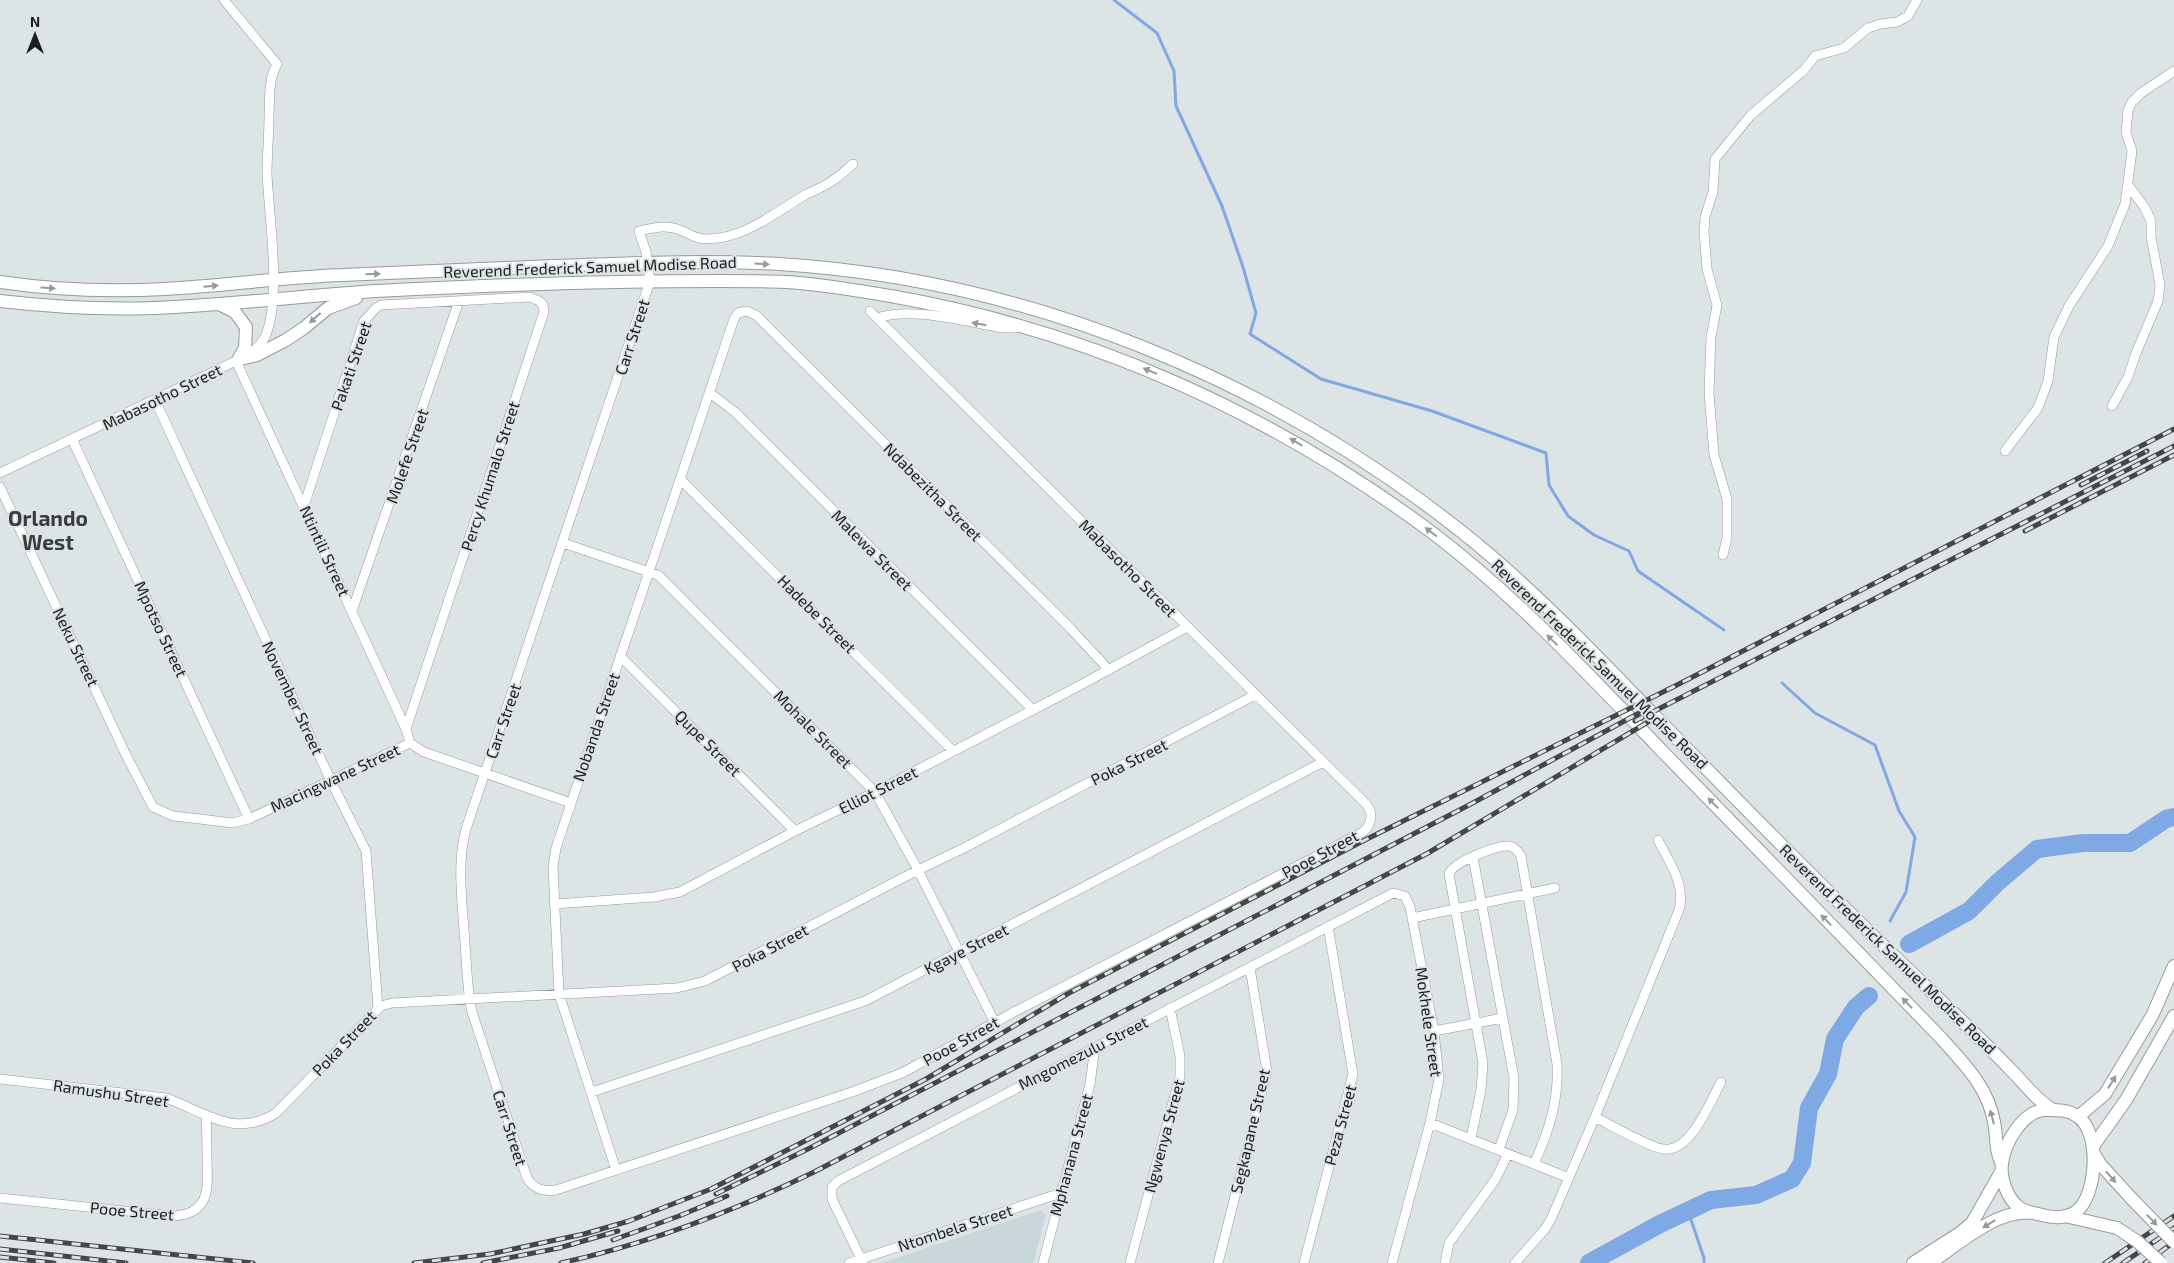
<svg xmlns="http://www.w3.org/2000/svg" width="2174" height="1263" font-family="'Exo 2',sans-serif">
<style>
.built{fill:#c8d7d9}
.lines{fill:none;stroke-linecap:round;stroke-linejoin:round}
.stream{stroke:#7fa9e4;stroke-width:3}
.river{stroke:#7fa9e4;stroke-width:18}
.street-casing{stroke:#959b9c;stroke-width:10}
.secondary-casing{stroke:#959b9c;stroke-width:14}
.street{stroke:#fff;stroke-width:9}
.secondary{stroke:#fff;stroke-width:12}
.rail-casing{stroke:#434747;stroke-width:5}
.rail{stroke:#dde4e5;stroke-width:3;stroke-dasharray:9;stroke-linecap:butt}
.secondary-bridge-casing{stroke:#959b9c;stroke-width:14;stroke-linecap:butt}
.secondary-bridge{stroke:#fff;stroke-width:12}
.oneway{fill:#989a9a}
.labels{text-anchor:middle;stroke-width:4;stroke-linejoin:round;paint-order:stroke}
.street-label{font-size:16px;fill:#1b1e1e;stroke:#dde4e5}
.district-label{font-size:21px;font-weight:bold;fill:#383e3e;stroke:#dde4e5}
</style>
<rect width="100%" height="100%" fill="#dde4e5"/>
<path class="built" d="M1041,1210L1046,1215L1033,1263H881Z"/>
<g class="lines">
<path class="stream" d="M1114,0L1157,33L1174,71L1176,106L1222,206L1243,267L1256,313L1250,334L1321,379L1432,411L1546,453L1549,485L1568,516L1594,535L1629,551L1638,571L1724,630
M1782,683L1815,713L1875,745L1899,811L1915,837L1906,892L1890,921
M1688,1211L1704,1258V1263"/>
<path class="river" d="M1909,944L1969,911L1998,882L2037,849L2083,843H2130L2166,819L2174,817
M1589,1263L1660,1224L1711,1200L1756,1195L1792,1179L1802,1163L1809,1108L1828,1074L1835,1039L1856,1007L1869,996"/>
<g class="street-casing">
<path id="street" d="M853,164C846,170 840,176 832,181C824,187 814,190 805,195C774,213 743,240 705,239C696,239 688,233 680,230C667,224 653,228 639,231L646,252L650,281L466,829C456,865 463,907 465,944C467,967 467,990 472,1012L527,1178C534,1189 543,1192 556,1190L852,1092L902,1073L1016,1011L1363,832C1372,824 1374,813 1366,804L870,311
M877,318C913,306 966,322 1003,328H1015
M236,361L406,729L410,743
M710,393L735,412L1032,709
M155,400L331,781L366,851L378,1008
M2112,406L2128,377L2136,353L2158,301L2160,285L2151,237V221L2145,208L2128,185
M72,439L249,819
M2005,451L2038,408L2048,381L2054,337L2069,306L2108,246L2125,204L2132,151L2126,132L2128,110L2132,102L2141,93L2174,71
M0,473L240,359C250,353 259,348 265,337C282,299 269,216 267,174C267,155 269,135 269,116C270,99 268,80 277,64L224,0
M680,479L953,751
M0,487L126,755L153,807L173,816L200,819L232,823L249,819L410,743
M304,506L364,321L376,308L381,305L530,297L539,301L543,305L544,312L406,729
M563,543L658,575L875,792L918,870L995,1023
M1723,555L1727,538V499L1714,455L1709,393L1711,337L1717,305L1707,269L1704,232L1705,217L1713,192L1715,159L1750,116L1804,70L1815,56L1844,48L1868,28L1881,24L1897,22L1908,16L1917,0
M352,611L459,301
M620,656L795,831
M410,743L424,752L571,803
M1473,857L1514,1078L1513,1110L1499,1149
M554,904L654,897L680,892L795,831L875,792L1075,688L1187,627
M1412,918L1555,888
M1434,1031L1503,1018
M0,1079L166,1098C205,1112 235,1139 276,1113L381,1006L392,1003L677,988L705,981L918,870L966,847L1255,695
M592,1092L865,1001L1323,762
M1595,1117C1611,1125 1648,1147 1663,1149C1690,1154 1710,1102 1721,1082
M1430,1123L1569,1178
M1471,1138L1481,1090L1483,1063L1449,874C1453,862 1497,845 1509,846C1515,847 1518,851 1521,856L1557,1064C1559,1100 1549,1131 1534,1164
M616,1170L559,994L553,867L556,848L734,319L738,313L747,311L757,316L1071,629L1109,670
M0,1198L173,1216C210,1214 208,1189 207,1160C207,1145 207,1131 206,1117
M849,1263L1061,1193
M863,1263L832,1199V1187L838,1181L1393,893L1405,896L1410,907L1434,1031L1439,1079L1430,1123L1392,1263
M1043,1263L1090,1084L1095,1047
M1130,1263L1180,1076V1056L1170,1008
M1218,1263L1267,1071L1250,968
M1304,1263L1353,1074L1328,926
M1445,1263L1449,1243L1495,1180L1508,1154
M1515,1263L1545,1229L1551,1219L1595,1117L1679,910C1686,884 1669,862 1658,840"/>
</g>
<g class="secondary-casing">
<path id="secondary" d="M0,282C54,290 110,292 165,289C224,286 283,277 342,275C413,272 484,269 554,266C629,263 704,260 779,264C1026,279 1269,379 1462,532C1530,586 1590,649 1650,711C1744,807 1837,903 1935,995C1960,1019 1986,1044 2011,1070C2025,1084 2035,1099 2053,1110
M0,301C52,307 103,310 155,308C229,305 302,296 376,291C490,285 605,281 720,281C742,281 764,281 786,282C823,284 860,291 896,297C1091,332 1271,413 1430,531C1515,595 1589,675 1663,752C1756,847 1849,943 1941,1038C1964,1064 1988,1087 1994,1122C1997,1136 1995,1152 2002,1164
M219,304L235,312L246,327L245,348L238,360
M240,359L257,355L286,340L304,328L328,308L356,298
M2044,1110C2055,1110 2067,1109 2077,1116C2101,1131 2097,1193 2078,1210C2073,1215 2067,1216 2061,1217C2053,1218 2046,1216 2038,1214C2032,1213 2026,1212 2020,1208C2008,1200 2000,1179 2002,1164C2004,1144 2022,1112 2044,1110Z
M2079,1116L2105,1094L2152,1016L2174,966
M2094,1145L2126,1100L2174,1016
M2094,1154L2101,1165L2131,1198
M2065,1216L2117,1228
M1913,1263L1960,1233L1972,1223L2001,1172
M1930,1263C1956,1246 1996,1210 2028,1213"/>
</g>
<use href="#street" class="street"/>
<use href="#secondary" class="secondary"/>
<g class="rail-casing">
<path id="rail" d="M2081,485L2147,451
M2025,531L2174,455
M1635,721L2174,446
M716,1194L808,1149L1469,805L1641,712
M0,1236L253,1263
M613,1240L679,1216L727,1196
M0,1249L126,1263
M0,1257L54,1263
M414,1263L490,1254L584,1234L629,1221L711,1189L926,1079L1069,993L1365,840L1675,686L2174,429
M483,1263L559,1248L618,1231
M561,1263C650,1243 732,1212 814,1172L1428,853L1648,722
M2105,1263L2174,1216
M2123,1263L2174,1228
M2145,1263L2174,1242"/>
</g>
<use href="#rail" class="rail"/>
<g class="secondary-bridge-casing">
<path id="secondary-bridge" d="M2131,1198L2174,1242
M2117,1228L2138,1242L2161,1263"/>
</g>
<use href="#secondary-bridge" class="secondary-bridge"/>
</g>
<defs><path id="oneway-solid" d="M-6-.8H1V-3.2L6.5 0L1 3.2V.8H-6Z" transform="scale(1.25)"/></defs>
<g class="oneway">
<use href="#oneway-solid" transform="translate(762 264) rotate(3)"/>
<use href="#oneway-solid" transform="translate(373 274) rotate(-2)"/>
<use href="#oneway-solid" transform="translate(211 286) rotate(-5)"/>
<use href="#oneway-solid" transform="translate(48 288) rotate(4)"/>
<use href="#oneway-solid" transform="translate(315 318) rotate(138)"/>
<use href="#oneway-solid" transform="translate(979 324) rotate(-170)"/>
<use href="#oneway-solid" transform="translate(1150 371) rotate(-157)"/>
<use href="#oneway-solid" transform="translate(1296 442) rotate(-149)"/>
<use href="#oneway-solid" transform="translate(1431 532) rotate(-143)"/>
<use href="#oneway-solid" transform="translate(1552 640) rotate(-136)"/>
<use href="#oneway-solid" transform="translate(1713 803) rotate(-134)"/>
<use href="#oneway-solid" transform="translate(1826 920) rotate(-134)"/>
<use href="#oneway-solid" transform="translate(1907 1003) rotate(-134)"/>
<use href="#oneway-solid" transform="translate(2112 1082) rotate(-58)"/>
<use href="#oneway-solid" transform="translate(1992 1117) rotate(-105)"/>
<use href="#oneway-solid" transform="translate(2111 1177) rotate(49)"/>
<use href="#oneway-solid" transform="translate(2152 1220) rotate(46)"/>
<use href="#oneway-solid" transform="translate(1989 1224) rotate(149)"/>
</g>
<g class="labels">
<g class="street-label">
<text transform="translate(590 267) rotate(-2)" y="6">Reverend Frederick Samuel Modise Road</text>
<text transform="translate(632 337) rotate(-72)" y="6">Carr Street</text>
<text transform="translate(351 366) rotate(-71)" y="6">Pakati Street</text>
<text transform="translate(162 397) rotate(-26)" y="6">Mabasotho Street</text>
<text transform="translate(407 456) rotate(-71)" y="6">Molefe Street</text>
<text transform="translate(490 476) rotate(-72)" y="6">Percy Khumalo Street</text>
<text transform="translate(933 492) rotate(45)" y="6">Ndabezitha Street</text>
<text transform="translate(872 550) rotate(45)" y="6">Malewa Street</text>
<text transform="translate(325 551) rotate(65)" y="6">Ntintili Street</text>
<text transform="translate(1128 568) rotate(45)" y="6">Mabasotho Street</text>
<text transform="translate(817 614) rotate(45)" y="6">Hadebe Street</text>
<text transform="translate(161 629) rotate(65)" y="6">Mpotso Street</text>
<text transform="translate(76 647) rotate(64)" y="6">Neku Street</text>
<text transform="translate(1600 664) rotate(44)" y="6">Reverend Frederick Samuel Modise Road</text>
<text transform="translate(293 698) rotate(65)" y="6">November Street</text>
<text transform="translate(503 721) rotate(-71)" y="6">Carr Street</text>
<text transform="translate(596 727) rotate(-71)" y="6">Nobanda Street</text>
<text transform="translate(813 729) rotate(45)" y="6">Mohale Street</text>
<text transform="translate(708 743) rotate(45)" y="6">Qupe Street</text>
<text transform="translate(1129 762) rotate(-27)" y="6">Poka Street</text>
<text transform="translate(335 778) rotate(-25)" y="6">Macingwane Street</text>
<text transform="translate(878 790) rotate(-27)" y="6">Elliot Street</text>
<text transform="translate(1320 854) rotate(-28)" y="6">Pooe Street</text>
<text transform="translate(770 948) rotate(-28)" y="6">Poka Street</text>
<text transform="translate(966 949) rotate(-27)" y="6">Kgaye Street</text>
<text transform="translate(1888 949) rotate(44)" y="6">Reverend Frederick Samuel Modise Road</text>
<text transform="translate(1429 1022) rotate(82)" y="6">Mokhele Street</text>
<text transform="translate(961 1041) rotate(-29)" y="6">Pooe Street</text>
<text transform="translate(344 1043) rotate(-46)" y="6">Poka Street</text>
<text transform="translate(1083 1053) rotate(-27)" y="6">Mngomezulu Street</text>
<text transform="translate(111 1093) rotate(8)" y="6">Ramushu Street</text>
<text transform="translate(1340 1125) rotate(-75)" y="6">Peza Street</text>
<text transform="translate(510 1128) rotate(72)" y="6">Carr Street</text>
<text transform="translate(1250 1131) rotate(-77)" y="6">Segkapane Street</text>
<text transform="translate(1164 1136) rotate(-75)" y="6">Ngwenya Street</text>
<text transform="translate(1071 1155) rotate(-75)" y="6">Mphanana Street</text>
<text transform="translate(132 1211) rotate(5)" y="6">Pooe Street</text>
<text transform="translate(955 1228) rotate(-18)" y="6">Ntombela Street</text>
</g>
<g class="district-label">
<text x="48" y="526">Orlando<tspan x="48" dy="24">West</tspan></text>
</g>
</g>
<g transform="translate(35 35)" stroke="#dde4e5" stroke-width="4" paint-order="stroke">
<path d="M0-4L9 19L0 12L-9 19Z" fill="#1b1e1e"/>
<text y="-8" font-size="14" font-weight="bold" text-anchor="middle" fill="#1b1e1e">N</text>
</g>
</svg>
